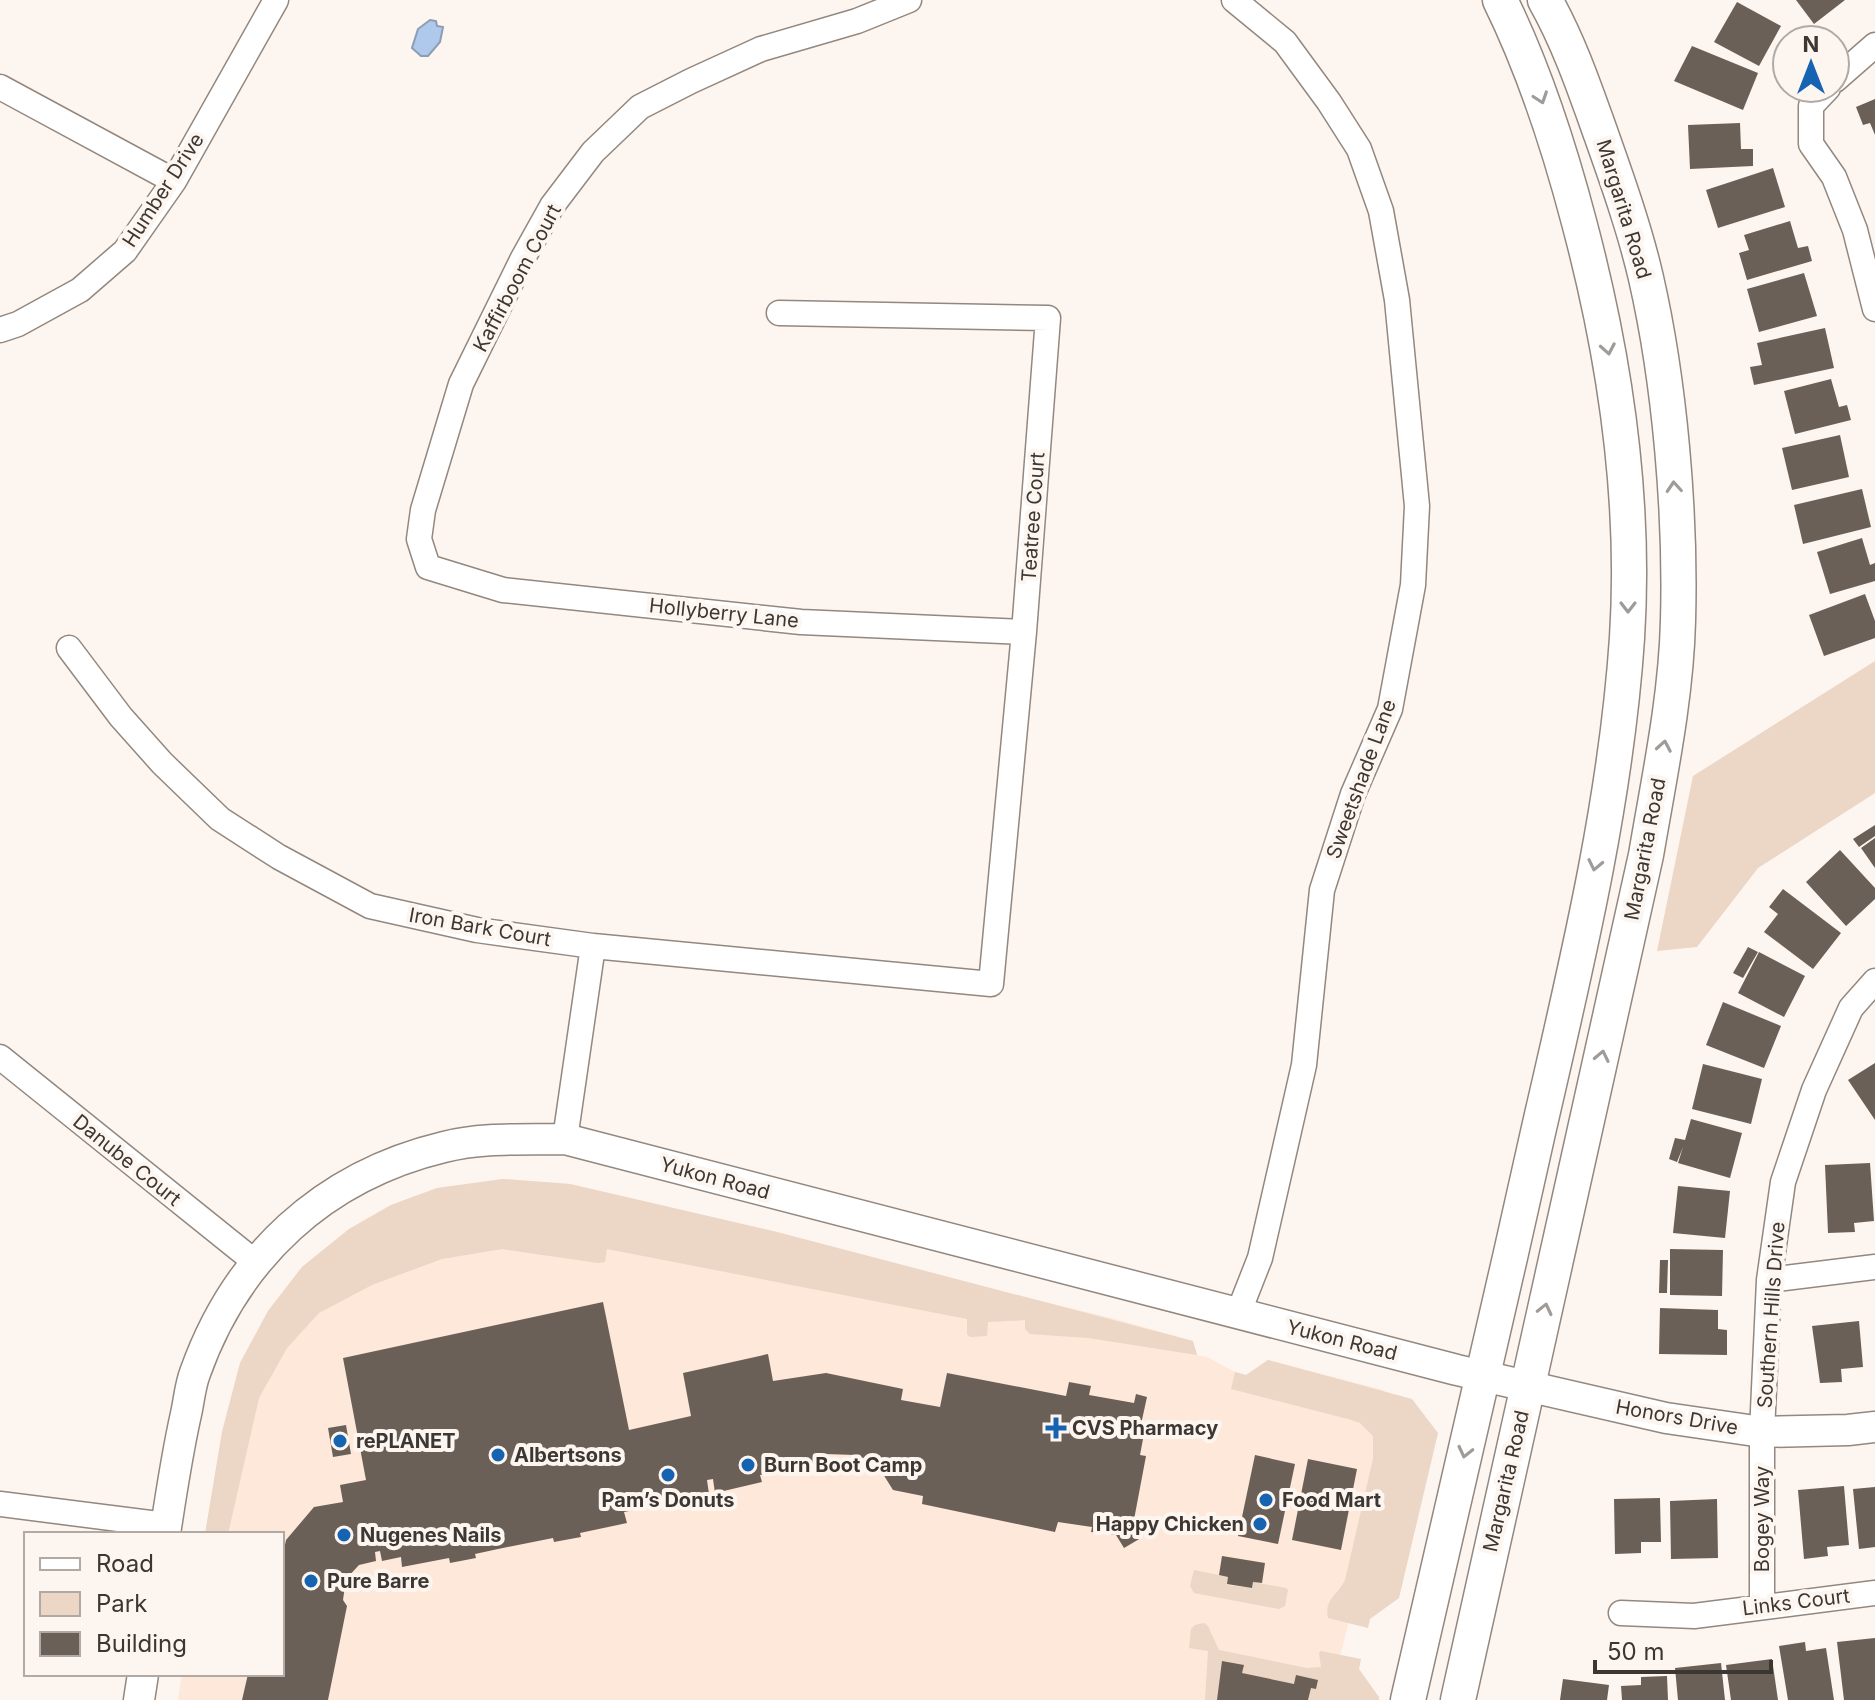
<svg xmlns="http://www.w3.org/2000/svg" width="1875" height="1700" font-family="Inter,sans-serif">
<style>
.built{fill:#fde8d9}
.green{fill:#ecd6c5}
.water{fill:#aec9eb;stroke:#8c9db4;stroke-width:2}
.building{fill:#6b6057}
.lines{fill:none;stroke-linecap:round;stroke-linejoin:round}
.minor-casing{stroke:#93877e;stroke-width:27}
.tertiary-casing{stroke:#93877e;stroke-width:33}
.secondary-casing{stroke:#93877e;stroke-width:37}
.minor{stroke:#fff;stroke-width:24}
.tertiary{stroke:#fff;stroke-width:30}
.secondary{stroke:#fff;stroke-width:34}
.oneway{stroke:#9e9b99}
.poi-dot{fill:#1663b2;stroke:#fdf5ef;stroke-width:3}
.labels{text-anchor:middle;stroke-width:8;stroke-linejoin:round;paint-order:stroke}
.street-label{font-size:20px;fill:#3d3733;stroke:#fdf5ef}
.poi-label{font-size:20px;font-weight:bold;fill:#3d3733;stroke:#fdf5ef;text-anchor:start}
</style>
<rect width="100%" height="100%" fill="#fdf5ef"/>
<path class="built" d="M503,1179L570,1184L777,1232L947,1278L1115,1319L1193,1341L1197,1355L1207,1357L1235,1372L1246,1375L1268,1360L1383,1390L1391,1404L1349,1621L1329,1700H178L182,1674H282V1534H205L222,1432L240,1363L268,1311L302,1267L349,1229L391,1205L437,1188Z"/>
<path class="green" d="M1875,661V793L1758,868L1697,947L1657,951L1693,776Z
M503,1179L570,1184L777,1232L1193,1341L1197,1355L1088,1338L1030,1334L1025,1329V1320L988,1322L987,1336L970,1337L967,1334V1319L607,1249L605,1262L598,1263L502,1249L442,1259L372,1285L319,1313L287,1348L259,1398L228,1534H205L222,1432L240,1363L268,1311L302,1267L349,1229L391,1205L437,1188Z
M1268,1360L1412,1399L1438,1433L1399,1598L1370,1619L1368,1628L1328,1618C1324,1599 1338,1595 1345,1580L1373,1459V1436L1360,1423L1348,1419L1231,1389L1235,1372L1246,1375Z
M1194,1570L1228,1577L1227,1585L1252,1588L1253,1582L1286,1588L1288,1590L1285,1606L1279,1609L1194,1593L1190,1586Z
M1204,1623L1208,1626L1219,1650L1307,1668L1321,1667L1319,1653L1321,1651L1361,1659L1359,1669L1379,1697V1700H1205L1208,1651L1189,1648L1191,1629L1195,1625Z"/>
<path class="water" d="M430,20L436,21L437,26L443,27L440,42L428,56H421L412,48L418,29Z"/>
<path class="building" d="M1796,0H1845L1814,24Z
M1737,2L1781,26L1759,66L1714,42Z
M1692,46L1758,73L1743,110L1674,81Z
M1875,99V135L1870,123L1863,125L1856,107Z
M1740,123L1741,149H1753V166L1690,169L1688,125Z
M1773,168L1785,207L1718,228L1706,190Z
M1790,221L1798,248L1808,246L1812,261L1747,280L1739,253L1749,250L1744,235Z
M1804,273L1817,316L1759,332L1747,289Z
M1825,328L1834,368L1754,385L1750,367L1762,365L1757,343Z
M1831,379L1839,407L1847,405L1851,420L1795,434L1784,391Z
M1840,435L1849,477L1792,490L1782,448Z
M1862,489L1871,527L1803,544L1794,505Z
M1862,538L1870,565L1875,563V581L1830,594L1817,552Z
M1865,594L1875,621V638L1824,656L1809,615Z
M1875,825V836L1859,847L1853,839Z
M1875,838V868L1861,848Z
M1840,850L1875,888V899L1846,926L1806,882Z
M1783,889L1841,933L1813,969L1764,932L1778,914L1769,907Z
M1748,947L1758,952L1743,978L1733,973Z
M1759,952L1805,976L1784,1017L1738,993Z
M1723,1002L1781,1026L1764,1068L1706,1045Z
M1875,1063V1120L1848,1080Z
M1703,1064L1762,1079L1751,1124L1692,1109Z
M1691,1119L1742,1133L1730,1178L1678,1163L1683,1147L1677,1162L1669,1159L1675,1138L1685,1140Z
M1870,1163L1874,1221L1854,1223L1855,1232L1828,1233L1825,1165Z
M1678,1186L1730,1191L1725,1238L1673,1233Z
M1670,1249L1723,1250L1722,1296L1670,1295Z
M1660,1260H1668L1667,1293H1659Z
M603,1302L629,1430L691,1416L683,1373L768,1354L773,1381L826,1373L903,1389L901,1400L940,1407L947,1373L1066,1396L1069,1382L1091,1386L1089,1395L1134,1403L1136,1394L1147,1397L1138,1438L1143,1439L1140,1455L1146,1456L1133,1525L1141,1538L1124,1548L1116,1535L1091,1532L1092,1527L1058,1522L1055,1532L922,1504L923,1496L893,1490L883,1474L863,1458L855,1455L825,1454L816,1458L820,1461L812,1472L805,1467L760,1475L762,1482L715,1493L713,1479L707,1480L709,1494L652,1507L650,1497L643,1498L645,1508L624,1512L627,1523L580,1533L581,1537L554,1542L553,1538L498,1549L475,1554L476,1558L450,1563L449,1558L402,1567L401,1557L382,1561L380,1551L375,1552L376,1561L359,1565L346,1579L343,1600L347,1606L328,1700H242L248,1674H282V1559L286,1540L314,1507L343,1502L340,1485L366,1480L343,1358Z
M1660,1308L1718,1310V1329L1727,1330V1355L1659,1354Z
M1859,1321L1863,1367L1841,1369L1842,1382L1820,1383L1812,1326Z
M346,1425L351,1454L333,1457L328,1428Z
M1255,1455L1295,1464L1278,1544L1238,1536Z
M1308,1459L1357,1469L1341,1550L1292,1540Z
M1844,1486L1849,1545L1827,1547L1828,1556L1804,1559L1798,1490Z
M1875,1487V1547L1859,1549L1853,1489Z
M1660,1498L1661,1542H1641V1553L1615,1554L1614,1499Z
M1717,1499L1718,1558L1671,1559L1670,1501Z
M1222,1556L1265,1563L1262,1583L1253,1582L1252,1588L1227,1584L1228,1577L1219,1575Z
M1875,1638V1700H1844L1837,1642Z
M1805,1642L1806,1651L1826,1648L1834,1700H1788L1779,1646Z
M1772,1659L1778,1700H1731L1726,1665Z
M1222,1661L1244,1665L1242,1673L1294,1684L1296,1675L1318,1680L1316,1689L1311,1688L1308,1700H1217Z
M1721,1663L1725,1700H1678L1675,1668Z
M1667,1676L1668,1700H1622L1621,1686L1641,1685V1677Z
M1563,1679L1609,1685L1607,1700H1560Z"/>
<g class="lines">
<g class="minor-casing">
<path id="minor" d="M909,0L857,21L761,49L691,81L640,107L593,152L552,206L523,258L461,384L423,510L419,539L428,567L503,590L801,622L1024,632
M1234,0L1285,42L1329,102L1359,149L1381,211L1397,300L1417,506L1413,585L1390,709L1353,794L1322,890L1304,1065L1260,1258L1238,1314
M1835,80L1875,45
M0,87L174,181
M1828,88L1811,106V144L1834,177L1855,230L1875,309
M0,330L18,324L80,290L125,251L174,181L276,0
M69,648L121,717L162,763L220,819L279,857L370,906L477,930L593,946L991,984L1024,632L1048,318L779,313
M0,1057L255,1262
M565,1139L593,946
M1769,1280L1875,1267
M0,1504L166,1525
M1762,1606V1432L1769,1280L1783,1182L1814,1090L1851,1008L1875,981
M1621,1613L1694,1616L1875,1593"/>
</g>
<g class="tertiary-casing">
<path id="tertiary" d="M165,1534C171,1494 177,1454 186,1414C189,1401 190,1386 195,1373C236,1257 323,1176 444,1147C483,1137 525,1140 565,1139L1457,1370L1666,1418L1762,1432L1848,1430L1875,1427
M139,1700L143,1674"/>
</g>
<g class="secondary-casing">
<path id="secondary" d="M1408,1700C1451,1509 1497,1319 1539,1128C1576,967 1616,803 1627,638C1636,498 1615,357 1579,222C1559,146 1535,71 1500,0
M1458,1700L1646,855C1659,778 1676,700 1678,621C1681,514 1670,383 1646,278C1634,226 1615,174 1597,123C1582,81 1567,39 1545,0"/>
</g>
<use href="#minor" class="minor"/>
<use href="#tertiary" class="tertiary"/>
<use href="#secondary" class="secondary"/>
</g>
<defs><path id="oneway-chevron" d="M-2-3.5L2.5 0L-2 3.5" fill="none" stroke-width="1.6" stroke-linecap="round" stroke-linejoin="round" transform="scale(2)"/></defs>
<g class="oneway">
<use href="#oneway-chevron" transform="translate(1541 98) rotate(71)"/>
<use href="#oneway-chevron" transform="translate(1608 349) rotate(80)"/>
<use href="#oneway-chevron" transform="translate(1674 487) rotate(-94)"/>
<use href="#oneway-chevron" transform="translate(1628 607) rotate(90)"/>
<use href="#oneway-chevron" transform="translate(1664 746) rotate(-80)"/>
<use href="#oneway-chevron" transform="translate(1595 865) rotate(102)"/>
<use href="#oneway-chevron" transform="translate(1602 1056) rotate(-78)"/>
<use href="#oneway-chevron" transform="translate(1545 1309) rotate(-77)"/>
<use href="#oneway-chevron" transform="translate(1465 1452) rotate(103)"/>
</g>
<g class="poi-dot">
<path d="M1052 1416h8v8h8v8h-8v8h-8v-8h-8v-8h8z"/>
<circle cx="340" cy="1441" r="8"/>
<circle cx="498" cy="1455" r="8"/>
<circle cx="748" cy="1465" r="8"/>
<circle cx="668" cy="1475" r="8"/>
<circle cx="1266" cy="1500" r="8"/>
<circle cx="1260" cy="1524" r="8"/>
<circle cx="344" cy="1535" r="8"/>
<circle cx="311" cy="1581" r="8"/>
</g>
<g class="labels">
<g class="street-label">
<text transform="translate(163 190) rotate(-57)" y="7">Humber Drive</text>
<text transform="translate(1624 209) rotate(73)" y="7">Margarita Road</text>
<text transform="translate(517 278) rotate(-62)" y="7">Kaffirboom Court</text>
<text transform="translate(1033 517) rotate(-86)" y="7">Teatree Court</text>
<text transform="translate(724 613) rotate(6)" y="7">Hollyberry Lane</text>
<text transform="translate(1361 779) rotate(-70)" y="7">Sweetshade Lane</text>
<text transform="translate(1645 849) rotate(-79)" y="7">Margarita Road</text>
<text transform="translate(480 927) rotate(10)" y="7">Iron Bark Court</text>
<text transform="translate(127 1160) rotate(39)" y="7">Danube Court</text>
<text transform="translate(715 1178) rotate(15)" y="7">Yukon Road</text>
<text transform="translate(1771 1315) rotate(-86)" y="7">Southern Hills Drive</text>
<text transform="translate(1342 1340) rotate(14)" y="7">Yukon Road</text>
<text transform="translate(1677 1417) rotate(10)" y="7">Honors Drive</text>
<text transform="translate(1506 1481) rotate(-77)" y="7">Margarita Road</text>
<text transform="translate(1762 1519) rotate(-90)" y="7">Bogey Way</text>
<text transform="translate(1796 1602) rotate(-7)" y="7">Links Court</text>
</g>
<g class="poi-label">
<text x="1072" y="1435">CVS Pharmacy</text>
<text x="356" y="1448">rePLANET</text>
<text x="514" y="1462">Albertsons</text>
<text x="764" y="1472">Burn Boot Camp</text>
<text x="668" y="1507" text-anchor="middle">Pam’s Donuts</text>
<text x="1282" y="1507">Food Mart</text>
<text x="1244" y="1531" text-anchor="end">Happy Chicken</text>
<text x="360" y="1542">Nugenes Nails</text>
<text x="327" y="1588">Pure Barre</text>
</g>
</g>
<rect x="24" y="1532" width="260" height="144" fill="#fdf5ef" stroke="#b0a9a4" stroke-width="2"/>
<rect x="40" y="1558" width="40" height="12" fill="#ffffff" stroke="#b0a9a4" stroke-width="2"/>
<text x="96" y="1572" font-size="24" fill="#3d3733">Road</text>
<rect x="40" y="1592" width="40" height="24" fill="#ecd6c5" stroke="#b0a9a4" stroke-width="2"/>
<text x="96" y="1612" font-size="24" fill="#3d3733">Park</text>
<rect x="40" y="1632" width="40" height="24" fill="#6b6057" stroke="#b0a9a4" stroke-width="2"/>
<text x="96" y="1652" font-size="24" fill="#3d3733">Building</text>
<g transform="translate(1811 64)"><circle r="38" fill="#fdf5ef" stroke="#b0a9a4" stroke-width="2"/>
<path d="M0-6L14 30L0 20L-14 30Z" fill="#1663b2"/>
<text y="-12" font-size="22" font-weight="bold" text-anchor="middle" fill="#3d3733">N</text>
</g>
<path d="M1595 1660v12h176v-12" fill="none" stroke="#3d3733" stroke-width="4"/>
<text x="1607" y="1660" font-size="24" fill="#3d3733" stroke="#fdf5ef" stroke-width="6" paint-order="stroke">50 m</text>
</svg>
